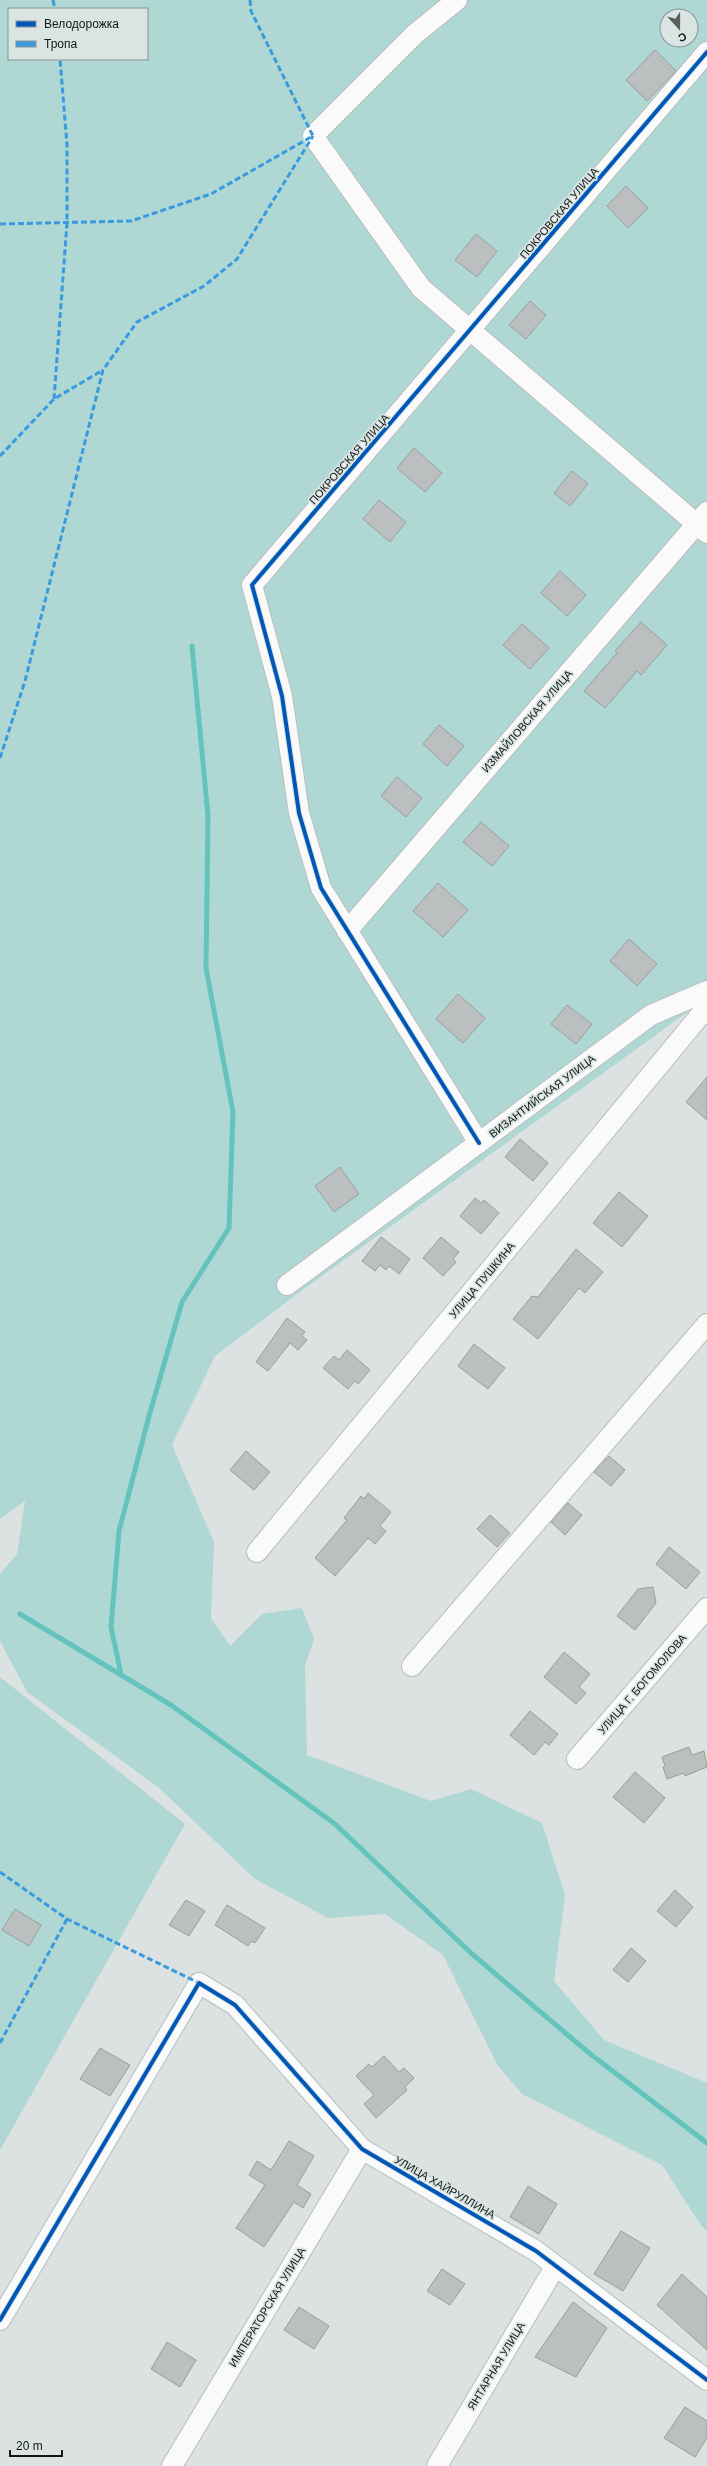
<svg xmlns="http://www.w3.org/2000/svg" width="707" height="2466" font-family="Arial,sans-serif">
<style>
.green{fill:#afd8d4;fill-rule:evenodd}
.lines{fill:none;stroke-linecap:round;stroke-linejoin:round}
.stream{stroke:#64c4bd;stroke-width:5}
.building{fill:#bcbfbf;stroke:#999e9d}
.minor-casing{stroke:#b9bdbd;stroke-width:22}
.minor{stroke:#fafafa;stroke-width:20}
.quiet{stroke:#3a9adf;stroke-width:3;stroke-dasharray:6 3;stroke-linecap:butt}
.cycleway-casing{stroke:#d9e4e3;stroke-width:6}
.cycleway{stroke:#0057b8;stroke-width:4}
.labels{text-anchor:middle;stroke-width:3.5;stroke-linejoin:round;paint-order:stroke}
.street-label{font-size:11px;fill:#121615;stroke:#d9e4e3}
</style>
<rect width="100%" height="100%" fill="#dce1e1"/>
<path class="green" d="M0,0H707V998L297,1294L215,1356L172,1445L214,1542L211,1618L230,1646L262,1614L302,1608L314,1639L305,1666L307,1755L431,1801L471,1789L542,1823L565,1895L554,1981L604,2040L707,2083V2231L700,2224L662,2165L522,2094L498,2066L443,1955L385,1914L328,1918L255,1879L158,1787L27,1692L0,1641V1574L17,1554L25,1501L0,1519ZM9,9H147V59H9ZM667,16H691V40H667Z
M0,1677L185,1824L0,2150Z"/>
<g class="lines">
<path class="stream" d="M20,1614L171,1705L335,1824L472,1954L589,2053L707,2143
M121,1674L111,1627L119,1531L149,1416L182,1302L229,1228L233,1112L206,968L208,816L192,646"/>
</g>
<path class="building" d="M655,50L676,71L647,101L626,80Z
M626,186L648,208L628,228L607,206Z
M476,234L497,251L477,277L455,260Z
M530,301L546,315L526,339L509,325Z
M414,448L442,473L425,492L397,468Z
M572,471L588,484L570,506L554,493Z
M379,500L406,522L390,542L363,519Z
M560,571L586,595L567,616L541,593Z
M641,622L667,645L641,675L637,671L605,708L584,691L617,653L615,651Z
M522,624L549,648L530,669L503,645Z
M439,725L464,746L447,766L423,744Z
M397,777L422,798L406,817L381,796Z
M481,822L509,846L492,866L463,842Z
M438,883L468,910L443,937L413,911Z
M629,939L657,964L637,986L610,961Z
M458,994L485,1018L463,1043L436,1019Z
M567,1005L592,1024L576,1044L551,1024Z
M707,1077V1120L686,1102Z
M520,1139L548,1163L533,1181L505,1157Z
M340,1167L359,1194L334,1212L315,1186Z
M619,1192L648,1216L622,1247L593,1223Z
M475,1198L481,1203L484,1200L499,1213L481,1234L460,1216Z
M381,1237L410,1259L399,1274L389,1266L386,1270L380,1265L375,1271L362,1261Z
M441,1237L459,1252L453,1259L456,1262L443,1276L423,1258Z
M576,1249L603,1272L585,1293L579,1288L538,1339L513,1319L532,1296L538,1297Z
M287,1318L305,1332L302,1336L307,1340L298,1350L290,1343L268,1371L256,1362Z
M474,1344L505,1368L488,1389L458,1366Z
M347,1350L370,1370L358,1384L355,1381L348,1389L323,1368L334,1356L339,1360Z
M246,1451L270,1472L254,1490L230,1470Z
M609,1456L625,1470L611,1486L594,1472Z
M368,1493L391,1512L380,1526L386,1531L375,1544L368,1538L335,1576L315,1558L347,1520L344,1518L361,1496L364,1499Z
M568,1503L582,1515L565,1535L551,1522Z
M490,1515L510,1533L497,1547L477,1529Z
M669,1547L700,1572L686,1589L656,1564Z
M653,1587L656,1603L635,1630L617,1616L638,1589Z
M564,1652L590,1674L579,1687L586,1693L576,1704L544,1677Z
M530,1711L558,1734L549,1745L545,1742L534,1755L510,1735Z
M689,1747L692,1755L704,1751L707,1767L685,1776L684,1773L667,1779L663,1767L665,1766L662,1757Z
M635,1772L665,1798L644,1823L613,1797Z
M675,1890L693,1907L676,1927L657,1911Z
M186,1900L205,1911L189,1936L169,1925Z
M227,1905L265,1928L255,1943L251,1941L248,1946L215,1925Z
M15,1909L41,1925L29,1946L2,1930Z
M631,1948L646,1961L628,1982L613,1970Z
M100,2048L130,2065L110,2096L80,2079Z
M384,2056L399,2072L404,2068L414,2078L405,2087L407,2090L376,2118L364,2104L374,2095L356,2076L369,2064L372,2067Z
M289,2141L314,2156L297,2185L311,2194L303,2208L294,2202L264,2247L236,2228L265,2185L249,2175L257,2161L271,2170Z
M528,2186L557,2204L539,2234L510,2217Z
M621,2231L650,2248L623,2291L594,2274Z
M442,2269L465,2284L450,2305L427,2291Z
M682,2274L707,2297V2350L657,2305Z
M573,2302L607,2328L576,2377L535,2357Z
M299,2307L329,2326L314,2349L284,2330Z
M167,2342L196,2360L180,2387L151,2369Z
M685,2407L707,2421V2438L695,2457L664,2438Z"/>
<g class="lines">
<g class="minor-casing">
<path id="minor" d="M457,0L415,34L313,136L421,288L707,533
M347,931L707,512
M479,1143L321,888L299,813L282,696L252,585L707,52
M287,1285L651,1015L707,991
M257,1552L707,1007
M412,1666L707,1324
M577,1759L707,1608
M0,2320L199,1983L235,2005L362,2149L536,2251L707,2380
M172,2466L362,2149
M437,2466L555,2267"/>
</g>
<use href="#minor" class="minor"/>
<path class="quiet" d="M53,0L55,9
M250,0L251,11L313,136
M0,224L131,221L211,194L311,137
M54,399L67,223V145L60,59
M0,456L54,399L103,370
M0,758L25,681L103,370L137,322L204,286L237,259L313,136
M0,1872L67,1919L199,1983
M0,2043L67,1919"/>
<g class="cycleway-casing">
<path id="cycleway" d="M479,1143L321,888L299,813L282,696L252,585L707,52
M0,2320L199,1983L235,2005L362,2149L536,2251L707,2380"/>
</g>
<use href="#cycleway" class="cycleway"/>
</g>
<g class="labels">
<g class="street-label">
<text transform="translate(559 213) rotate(-50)" y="4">ПОКРОВСКАЯ УЛИЦА</text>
<text transform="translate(349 459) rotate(-49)" y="4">ПОКРОВСКАЯ УЛИЦА</text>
<text transform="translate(527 721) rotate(-49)" y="4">ИЗМАЙЛОВСКАЯ УЛИЦА</text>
<text transform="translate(542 1096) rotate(-37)" y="4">ВИЗАНТИЙСКАЯ УЛИЦА</text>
<text transform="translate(482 1280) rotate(-50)" y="4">УЛИЦА ПУШКИНА</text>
<text transform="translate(642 1684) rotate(-49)" y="4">УЛИЦА Г. БОГОМОЛОВА</text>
<text transform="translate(445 2187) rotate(30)" y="4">УЛИЦА ХАЙРУЛЛИНА</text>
<text transform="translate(267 2307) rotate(-59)" y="4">ИМПЕРАТОРСКАЯ УЛИЦА</text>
<text transform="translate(496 2366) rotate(-59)" y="4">ЯНТАРНАЯ УЛИЦА</text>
</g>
</g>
<rect x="8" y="8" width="140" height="52" fill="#d9e4e3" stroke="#899291"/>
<rect x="16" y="21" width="20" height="6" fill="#0057b8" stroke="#899291"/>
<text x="44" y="28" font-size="12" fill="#121615">Велодорожка</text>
<rect x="16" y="41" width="20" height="6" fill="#3a9adf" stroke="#899291"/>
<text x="44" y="48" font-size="12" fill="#121615">Тропа</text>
<g transform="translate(679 28) rotate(159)"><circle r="19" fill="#d9e4e3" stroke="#899291"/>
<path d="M0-3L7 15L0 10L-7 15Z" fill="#595d5c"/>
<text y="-6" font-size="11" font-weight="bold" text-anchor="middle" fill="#121615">С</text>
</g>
<path d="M10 2450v6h52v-6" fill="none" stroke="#121615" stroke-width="2"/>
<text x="16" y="2450" font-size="12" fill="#121615" stroke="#d9e4e3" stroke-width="3" paint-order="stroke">20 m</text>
</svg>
